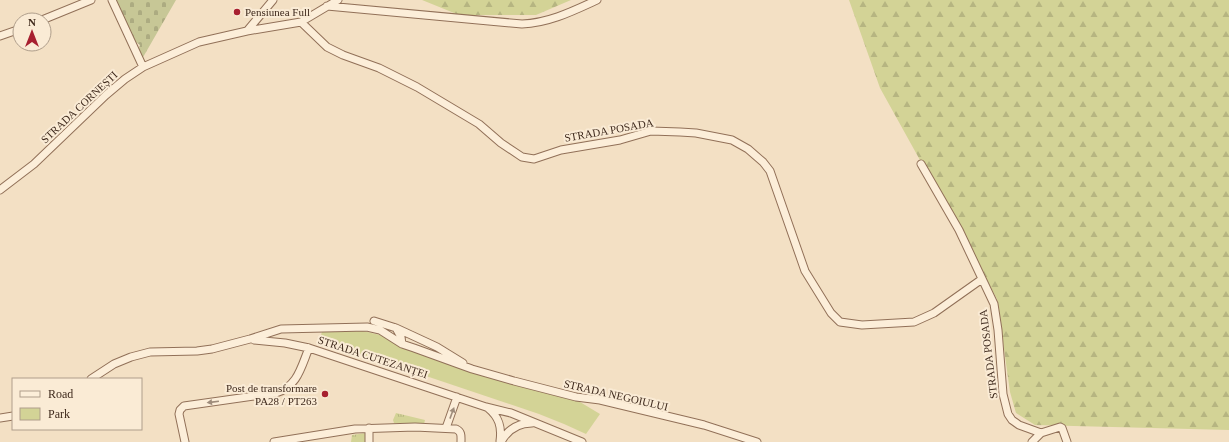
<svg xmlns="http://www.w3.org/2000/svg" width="1229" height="442" font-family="'Times New Roman',serif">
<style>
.grass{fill:url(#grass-tufts)}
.forest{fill:url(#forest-firs)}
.cemetery{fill:url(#cemetery-stones)}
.green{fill:#d3d396}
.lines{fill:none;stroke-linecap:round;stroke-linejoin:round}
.minor-casing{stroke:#917058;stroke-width:9}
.minor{stroke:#fceed9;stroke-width:7}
.oneway{fill:#9e8c7b}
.poi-dot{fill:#a72030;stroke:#faebd5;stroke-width:1.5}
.labels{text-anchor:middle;stroke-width:4;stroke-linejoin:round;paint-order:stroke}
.poi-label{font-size:11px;fill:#3f2a1d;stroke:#faebd5;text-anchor:start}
.street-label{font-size:11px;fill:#3f2a1d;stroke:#faebd5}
</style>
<defs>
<pattern id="grass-tufts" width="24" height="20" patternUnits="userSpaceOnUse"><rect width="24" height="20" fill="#d3d396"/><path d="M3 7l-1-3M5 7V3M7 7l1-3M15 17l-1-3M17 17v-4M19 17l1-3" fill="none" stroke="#b6b581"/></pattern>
<pattern id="forest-firs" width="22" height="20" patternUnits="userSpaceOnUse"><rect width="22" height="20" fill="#d3d396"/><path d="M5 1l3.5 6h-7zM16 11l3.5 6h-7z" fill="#b6b581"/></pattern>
<pattern id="cemetery-stones" width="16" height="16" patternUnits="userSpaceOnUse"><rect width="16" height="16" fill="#c7c796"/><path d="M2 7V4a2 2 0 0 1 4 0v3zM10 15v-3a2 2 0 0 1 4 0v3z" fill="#acab81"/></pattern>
</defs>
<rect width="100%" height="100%" fill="#f3e0c4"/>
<path class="grass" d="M396,413L425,420L424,424L394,423L393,420Z
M366,433V442H351L352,435Z"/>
<path class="forest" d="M422,0H571L536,15H459Z
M849,0H1229V430L1035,425L1016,413L1010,392L997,299L880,88Z"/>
<path class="cemetery" d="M115,0H176L142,59L138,51L140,45L133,40Z"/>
<path class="green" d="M363,331L384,336L400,347L507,383L575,399L600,414L586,434L564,424L539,414L319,340L322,332Z"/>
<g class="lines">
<g class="minor-casing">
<path id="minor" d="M112,0L143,67
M327,6L522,24C549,23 573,11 597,0
M42,20L91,0
M301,22L327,47L343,55L379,68L417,87L479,124L501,143L522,157L534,159L561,150L620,140L651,131L680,132L696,133L732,140L748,149L763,162L770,171L805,271L831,313L840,322L862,325L914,322L934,313L982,279
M247,31L273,0
M0,36L20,29
M921,164L959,230L994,304L998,330L1003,394L1008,414L1012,420L1019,425L1041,433
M0,190L34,164L106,95L125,79L143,67L199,42L247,31L301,22L338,0
M374,321L396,328L401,337L402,344
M396,328L437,347L463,363
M254,340L285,343L309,348L486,407L511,413L582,442
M91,379L114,364L131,357L150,352L197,351L212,349L250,339L281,329L367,327L380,330L402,344L414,348L472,369L514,381L576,397L600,400L704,425L757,442
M488,408C499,417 502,427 500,441
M0,418L13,416
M369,428V442
M446,428L457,397
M1041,433L1060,427L1062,428L1067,442
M185,442L179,414L180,410L184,406L276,393C298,386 301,367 309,348
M274,442L355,429L415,427L456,429C462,432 461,436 461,442
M501,442C508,429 518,423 532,423
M1032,442L1041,433"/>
</g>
<use href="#minor" class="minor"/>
</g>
<defs><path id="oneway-solid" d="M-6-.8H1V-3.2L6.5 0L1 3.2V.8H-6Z"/></defs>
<g class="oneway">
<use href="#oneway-solid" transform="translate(213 402) rotate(173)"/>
<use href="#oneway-solid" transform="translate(452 413) rotate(-70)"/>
</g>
<g class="poi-dot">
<circle cx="237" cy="12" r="4"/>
<circle cx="325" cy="394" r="4"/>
</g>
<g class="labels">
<g class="poi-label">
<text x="245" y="16">Pensiunea Full</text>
<text x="317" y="392" text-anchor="end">Post de transformare<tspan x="317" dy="13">PA28 / PT263</tspan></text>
</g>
<g class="street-label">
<text transform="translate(79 107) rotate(-43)" y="4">STRADA CORNEȘTI</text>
<text transform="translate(609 130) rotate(-10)" y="4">STRADA POSADA</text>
<text transform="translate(988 354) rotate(-97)" y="4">STRADA POSADA</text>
<text transform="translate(373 357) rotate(18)" y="4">STRADA CUTEZANȚEI</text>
<text transform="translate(616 395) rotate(13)" y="4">STRADA NEGOIULUI</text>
</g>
</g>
<rect x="12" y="378" width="130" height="52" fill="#faebd5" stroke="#af9e8b"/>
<rect x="20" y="391" width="20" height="6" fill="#fceed9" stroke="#af9e8b"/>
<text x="48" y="398" font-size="12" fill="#3f2a1d">Road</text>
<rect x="20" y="408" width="20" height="12" fill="#d3d396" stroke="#af9e8b"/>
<text x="48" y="418" font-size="12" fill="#3f2a1d">Park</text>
<g transform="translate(32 32)"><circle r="19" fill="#faebd5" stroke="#af9e8b"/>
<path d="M0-3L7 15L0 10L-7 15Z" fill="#a72030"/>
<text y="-6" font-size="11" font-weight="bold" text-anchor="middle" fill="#3f2a1d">N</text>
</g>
</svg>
